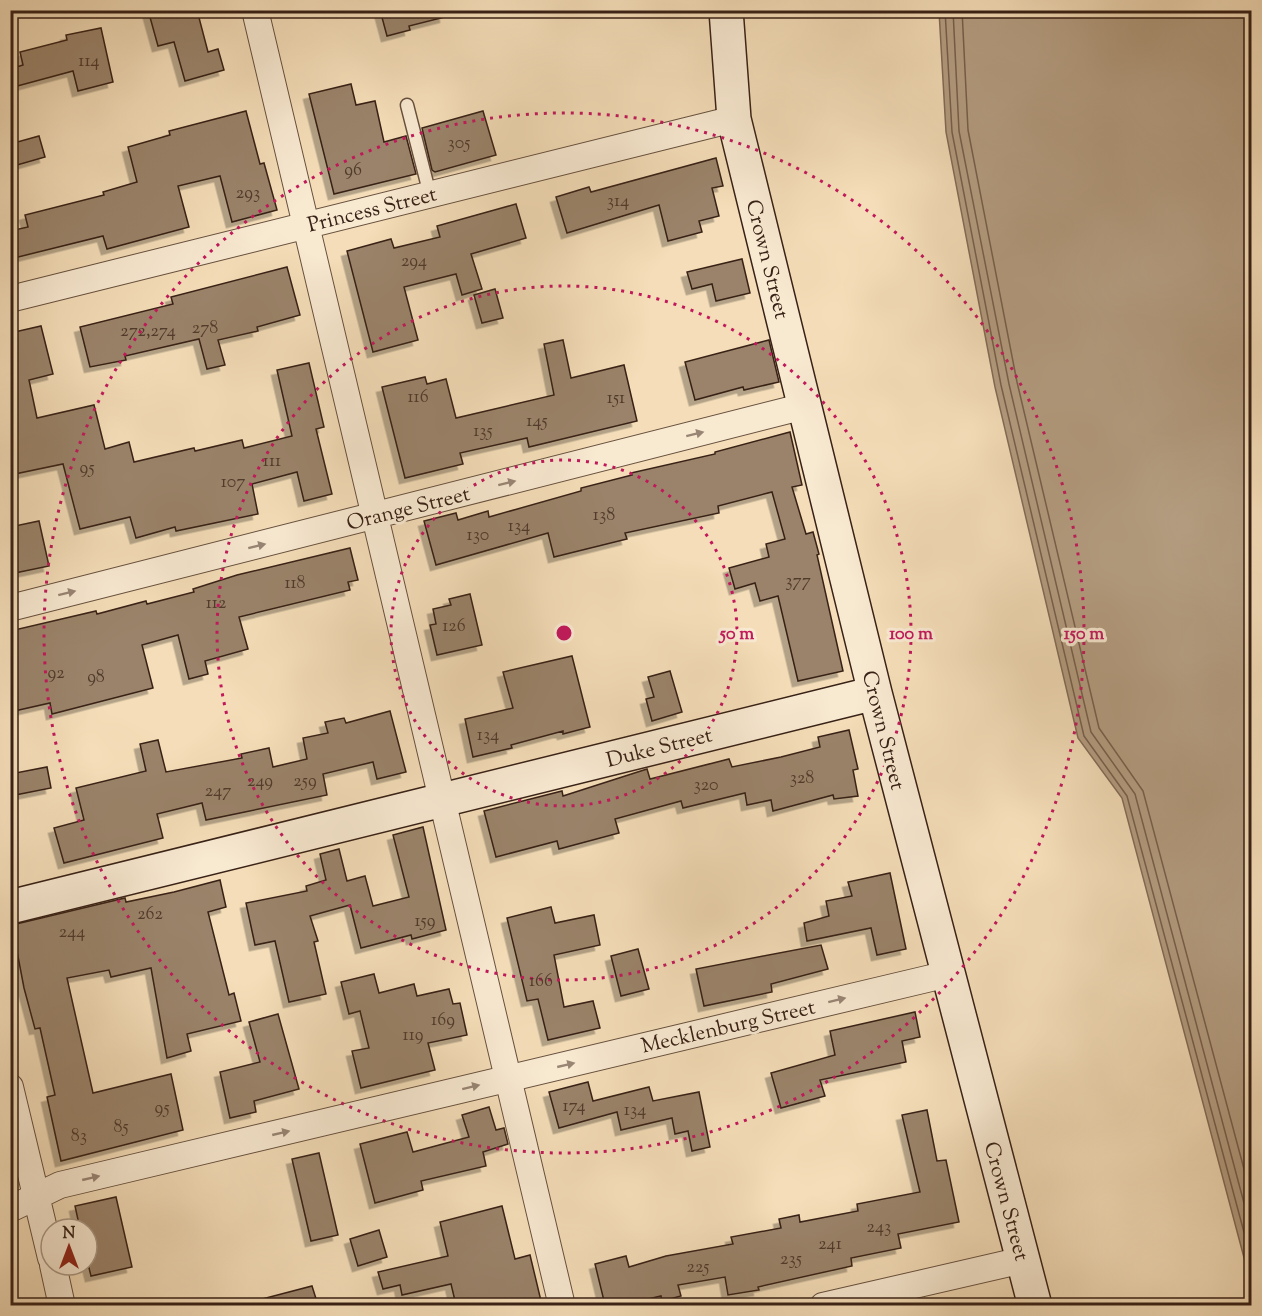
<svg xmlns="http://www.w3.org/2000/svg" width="1262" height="1316" font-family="'Sorts Mill Goudy',serif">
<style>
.water{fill:#b49d81;stroke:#826b56;stroke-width:1.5}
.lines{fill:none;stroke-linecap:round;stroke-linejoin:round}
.shore{stroke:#765f4c;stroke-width:1.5}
.building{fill:#9a836a;stroke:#382116;stroke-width:1.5;filter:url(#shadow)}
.lane-casing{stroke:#67503e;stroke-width:15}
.street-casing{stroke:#67503e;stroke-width:28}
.secondary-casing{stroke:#382116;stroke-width:36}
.lane{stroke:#f8e9d1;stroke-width:12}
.street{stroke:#f8e9d1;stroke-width:26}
.secondary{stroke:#f8e9d1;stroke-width:33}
.oneway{fill:#988574}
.ring{fill:none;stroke:#c2185b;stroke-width:3;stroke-dasharray:3 6}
.labels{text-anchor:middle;stroke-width:6;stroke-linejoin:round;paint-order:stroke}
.number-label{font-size:18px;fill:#503a2b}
.street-label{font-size:21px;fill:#382116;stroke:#f8e9d1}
.centre{fill:#c2185b;stroke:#f8e9d1;stroke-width:3}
.ring-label{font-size:18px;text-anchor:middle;font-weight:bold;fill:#c2185b;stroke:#f8e9d1;stroke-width:6;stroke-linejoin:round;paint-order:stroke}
</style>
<defs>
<filter id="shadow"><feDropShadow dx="-5.5" dy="5.5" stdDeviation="0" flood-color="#0004"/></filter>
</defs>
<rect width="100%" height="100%" fill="#f4ddb8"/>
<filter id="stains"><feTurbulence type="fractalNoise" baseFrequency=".00333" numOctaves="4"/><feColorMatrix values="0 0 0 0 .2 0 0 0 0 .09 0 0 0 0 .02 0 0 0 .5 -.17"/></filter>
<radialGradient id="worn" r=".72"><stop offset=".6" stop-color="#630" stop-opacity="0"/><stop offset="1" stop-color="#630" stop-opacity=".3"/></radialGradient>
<path class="water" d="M939,11H1251V1284L1122,798L1078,738L995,387L946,132Z"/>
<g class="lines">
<path class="shore" d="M945,10L952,132L1001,385L1084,736L1127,796L1252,1262
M953,10L959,131L1009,384L1091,732L1135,794L1252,1233
M962,10L968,130L1017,382L1099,728L1143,791L1252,1199"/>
</g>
<path class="building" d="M148,10H197L208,52L218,49L224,70L185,81L174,42L158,46Z
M380,10H444L445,17L409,26L410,30L387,36Z
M101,28L113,82L78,91L73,71L10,88V69L23,65L20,52L67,40L66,35Z
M351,84L356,105L375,101L384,142L406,136L416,174L334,194L309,94Z
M246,111L260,164L264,163L277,210L232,222L220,176L178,186L189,227L107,249L103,236L10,259V231L28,227L25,215L104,195L103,192L137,182L128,147L170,135L169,131Z
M483,111L496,155L435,172L432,170L422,128Z
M39,136L45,157L10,167V144Z
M716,158L723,186L712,188L719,216L699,221L702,232L668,241L659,205L567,233L556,197L589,187L591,192Z
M516,204L526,238L471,254L482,289L462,295L456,274L404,287L418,340L373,352L347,251L391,239L394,248L440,237L437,226Z
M742,259L750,293L716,301L712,284L692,289L687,272Z
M287,267L300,315L257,327L258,331L218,340L225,365L207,369L199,339L125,356L126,360L90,367L80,327L173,304L171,297Z
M495,289L503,318L482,323L474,295Z
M41,326L53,374L29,380L37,418L94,405L105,449L129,442L134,462L194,448L195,451L242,440L244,448L292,436L277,370L309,363L324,427L316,429L332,494L304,501L297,472L252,484L258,514L176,531L175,527L136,538L130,517L80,529L63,464L10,475V333Z
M563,340L571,378L624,365L637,421L529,447L527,438L460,453L463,464L405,478L382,387L425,377L427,384L446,379L456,418L554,395L544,344Z
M769,340L779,382L744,390L743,387L695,400L685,362Z
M790,432L802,485L792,487L806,534L813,532L819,554L817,555L843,671L798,681L778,596L760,601L755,583L735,589L729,568L769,557L766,544L785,539L772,492L718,506L719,513L625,533L627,539L554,557L548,533L436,565L424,521L456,513L458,520L488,511L489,517L581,491V488L632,475L631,473L715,454V452Z
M39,521L49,566L10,574V527Z
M350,548L358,580L348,582L350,590L239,617L248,649L205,661L208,674L189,679L178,635L142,645L153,688L52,714L50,703L10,712V631L96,611L97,614L146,601L147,604L194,592L193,589L237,575Z
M470,594L482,645L437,655L430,625L436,624L433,609L451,605L449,599Z
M572,656L590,727L563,734V731L511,745L512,748L473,757L465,719L513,708L503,672Z
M670,671L682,712L652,721L646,699L654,697L648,677Z
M390,711L406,772L377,779L373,762L323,774L327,795L206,820L202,803L157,814L163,838L64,863L54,828L84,820L76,788L146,771L140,744L158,740L166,772L242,758L241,754L269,748L273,767L307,759L303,738L328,733L325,722L344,718L346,723Z
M849,730L858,769L853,770L858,796L834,799L833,795L773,811L771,800L747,805L745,793L683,808L681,801L615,819L619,833L559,849L557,841L496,857L484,811L562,791L563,796L647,769L650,779L729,759L732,767L781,757L820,747L818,737Z
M47,767L51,788L10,796V774Z
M423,827L446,930L412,939L411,935L361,948L350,905L310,916L318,941L314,942L326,994L289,1002L275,941L255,945L246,903L307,891L306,886L326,880L320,854L339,849L347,881L365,876L373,906L409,897L393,835Z
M890,873L906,949L877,955L871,928L807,941L804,923L829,916L826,901L852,896L848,882Z
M220,880L226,907L208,912L229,995L234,993L241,1021L187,1034L191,1051L167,1058L151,968L111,977L109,970L67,978L93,1093L171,1074L183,1130L61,1161L47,1097L55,1095L40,1028L35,1029L24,988L12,925L125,898L126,902L174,892Z
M551,907L555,923L594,915L600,945L554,955L564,1007L593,1001L600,1028L548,1040L538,999L527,1001L507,918Z
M821,945L828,969L771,984L772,992L704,1006L696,969Z
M638,949L649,989L621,996L611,956Z
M374,974L379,993L414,984L417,996L449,989L453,1004L460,1003L467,1035L428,1043L435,1070L361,1088L352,1051L369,1048L360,1011L349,1014L341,982Z
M915,1012L920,1037L902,1041L906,1062L820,1080L825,1096L781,1108L771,1073L835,1055L830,1031Z
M278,1014L299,1089L254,1101L256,1112L230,1118L220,1072L260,1062L249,1022Z
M588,1082L593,1101L649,1087L653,1101L699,1092L710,1147L692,1151L688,1131L675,1134L672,1118L621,1130L617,1112L559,1128L549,1092Z
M489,1107L496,1130L504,1128L508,1144L483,1152L486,1166L421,1181L423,1190L375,1203L360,1144L407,1132L413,1152L469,1137L462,1115Z
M927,1110L937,1161L946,1160L959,1222L898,1234L901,1248L851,1258L852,1266L758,1287L759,1290L728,1295L725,1277L678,1285L681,1296L662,1301L661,1296L623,1305H605L595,1264L626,1256L629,1267L666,1256L733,1244L731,1237L781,1228L779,1219L799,1215L800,1222L858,1211L857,1204L920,1192L902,1115Z
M319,1153L338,1235L311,1241L292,1159Z
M116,1197L132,1267L91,1276L87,1260V1229H80L75,1206Z
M502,1206L515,1259L530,1255L542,1305H456L451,1284L402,1295L400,1285L383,1289L378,1272L448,1256L440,1222Z
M379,1230L387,1257L358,1266L350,1239Z
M312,1286L318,1305H263L262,1299Z"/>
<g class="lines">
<g class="lane-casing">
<path id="lane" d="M407,105L430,195"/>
</g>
<g class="street-casing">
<path id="street" d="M255,10L562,1306
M10,299L734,119
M10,608L805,406
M10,1087L51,1258
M10,1209L60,1185L948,974
M53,1265L62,1306
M823,1306L1023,1260"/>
</g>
<g class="secondary-casing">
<path id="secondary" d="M726,10L734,119L875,693L1035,1306
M10,907L875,693"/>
</g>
<use href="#lane" class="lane"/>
<use href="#street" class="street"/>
<use href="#secondary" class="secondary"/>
</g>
<defs><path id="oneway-solid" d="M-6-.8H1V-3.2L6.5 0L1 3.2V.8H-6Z" transform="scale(1.5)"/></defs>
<g class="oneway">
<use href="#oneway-solid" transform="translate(695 434) rotate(-14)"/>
<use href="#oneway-solid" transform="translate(507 483) rotate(-14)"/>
<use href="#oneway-solid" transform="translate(257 546) rotate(-14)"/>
<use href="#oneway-solid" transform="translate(67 593) rotate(-14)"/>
<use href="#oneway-solid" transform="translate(837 1000) rotate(-14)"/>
<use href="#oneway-solid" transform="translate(566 1065) rotate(-13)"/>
<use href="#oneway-solid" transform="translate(471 1087) rotate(-14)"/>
<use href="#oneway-solid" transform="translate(281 1133) rotate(-13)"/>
<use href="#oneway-solid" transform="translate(91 1178) rotate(-13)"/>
</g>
<g class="ring">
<circle cx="564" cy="633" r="173"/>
<circle cx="564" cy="633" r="347"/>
<circle cx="564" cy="633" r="520"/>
</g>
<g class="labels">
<g class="number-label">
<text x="89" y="66">114</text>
<text x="459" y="148">305</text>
<text x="353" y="175">96</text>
<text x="248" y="198">293</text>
<text x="618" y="206">314</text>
<text x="414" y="266">294</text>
<text x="205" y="333">278</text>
<text x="148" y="336">272,274</text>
<text x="418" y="402">116</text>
<text x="616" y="403">151</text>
<text x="537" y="426">145</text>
<text x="483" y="436">135</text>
<text x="272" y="466">111</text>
<text x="87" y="473">95</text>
<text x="233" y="487">107</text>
<text x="604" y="520">138</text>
<text x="519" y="531">134</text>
<text x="478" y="540">130</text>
<text x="798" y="586">377</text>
<text x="295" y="588">118</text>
<text x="216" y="608">112</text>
<text x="454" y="631">126</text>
<text x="56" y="678">92</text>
<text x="96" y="682">98</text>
<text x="488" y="740">134</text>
<text x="802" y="783">328</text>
<text x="260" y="786">249</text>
<text x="305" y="786">259</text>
<text x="706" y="790">320</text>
<text x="218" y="796">247</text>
<text x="150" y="919">262</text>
<text x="425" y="926">159</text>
<text x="72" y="937">244</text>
<text x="541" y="986">166</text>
<text x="443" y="1025">169</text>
<text x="413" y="1040">119</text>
<text x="574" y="1111">174</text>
<text x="162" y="1113">95</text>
<text x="635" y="1115">134</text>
<text x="121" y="1132">85</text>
<text x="79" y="1141">83</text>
<text x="879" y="1232">243</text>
<text x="830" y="1249">241</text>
<text x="791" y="1264">235</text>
<text x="698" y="1272">225</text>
</g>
<g class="street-label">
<text transform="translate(372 209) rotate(-14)" y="7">Princess Street</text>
<text transform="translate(768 259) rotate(76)" y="7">Crown Street</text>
<text transform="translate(408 508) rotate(-14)" y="7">Orange Street</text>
<text transform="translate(884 730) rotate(76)" y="7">Crown Street</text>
<text transform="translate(659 747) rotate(-14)" y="7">Duke Street</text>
<text transform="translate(728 1026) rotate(-13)" y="7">Mecklenburg Street</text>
<text transform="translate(1007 1201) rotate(75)" y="7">Crown Street</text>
</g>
</g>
<circle cx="564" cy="633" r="9" class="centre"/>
<g class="ring-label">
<text x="737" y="639">50 m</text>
<text x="911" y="639">100 m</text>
<text x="1084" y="639">150 m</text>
</g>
<rect width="1262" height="1316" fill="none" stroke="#f4ddb8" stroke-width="36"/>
<rect x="12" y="12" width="1238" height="1292" fill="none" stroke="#382116" stroke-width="3"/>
<rect x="18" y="18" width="1226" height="1280" fill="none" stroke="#382116" stroke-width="1.5"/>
<g transform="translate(69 1247)"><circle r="28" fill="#f8e9d1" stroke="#ab9986" stroke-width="1.5"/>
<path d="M0-4.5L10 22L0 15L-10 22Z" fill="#8f2418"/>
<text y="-9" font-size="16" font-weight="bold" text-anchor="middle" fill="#382116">N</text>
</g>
<rect width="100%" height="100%" filter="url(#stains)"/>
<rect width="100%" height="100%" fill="url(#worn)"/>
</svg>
